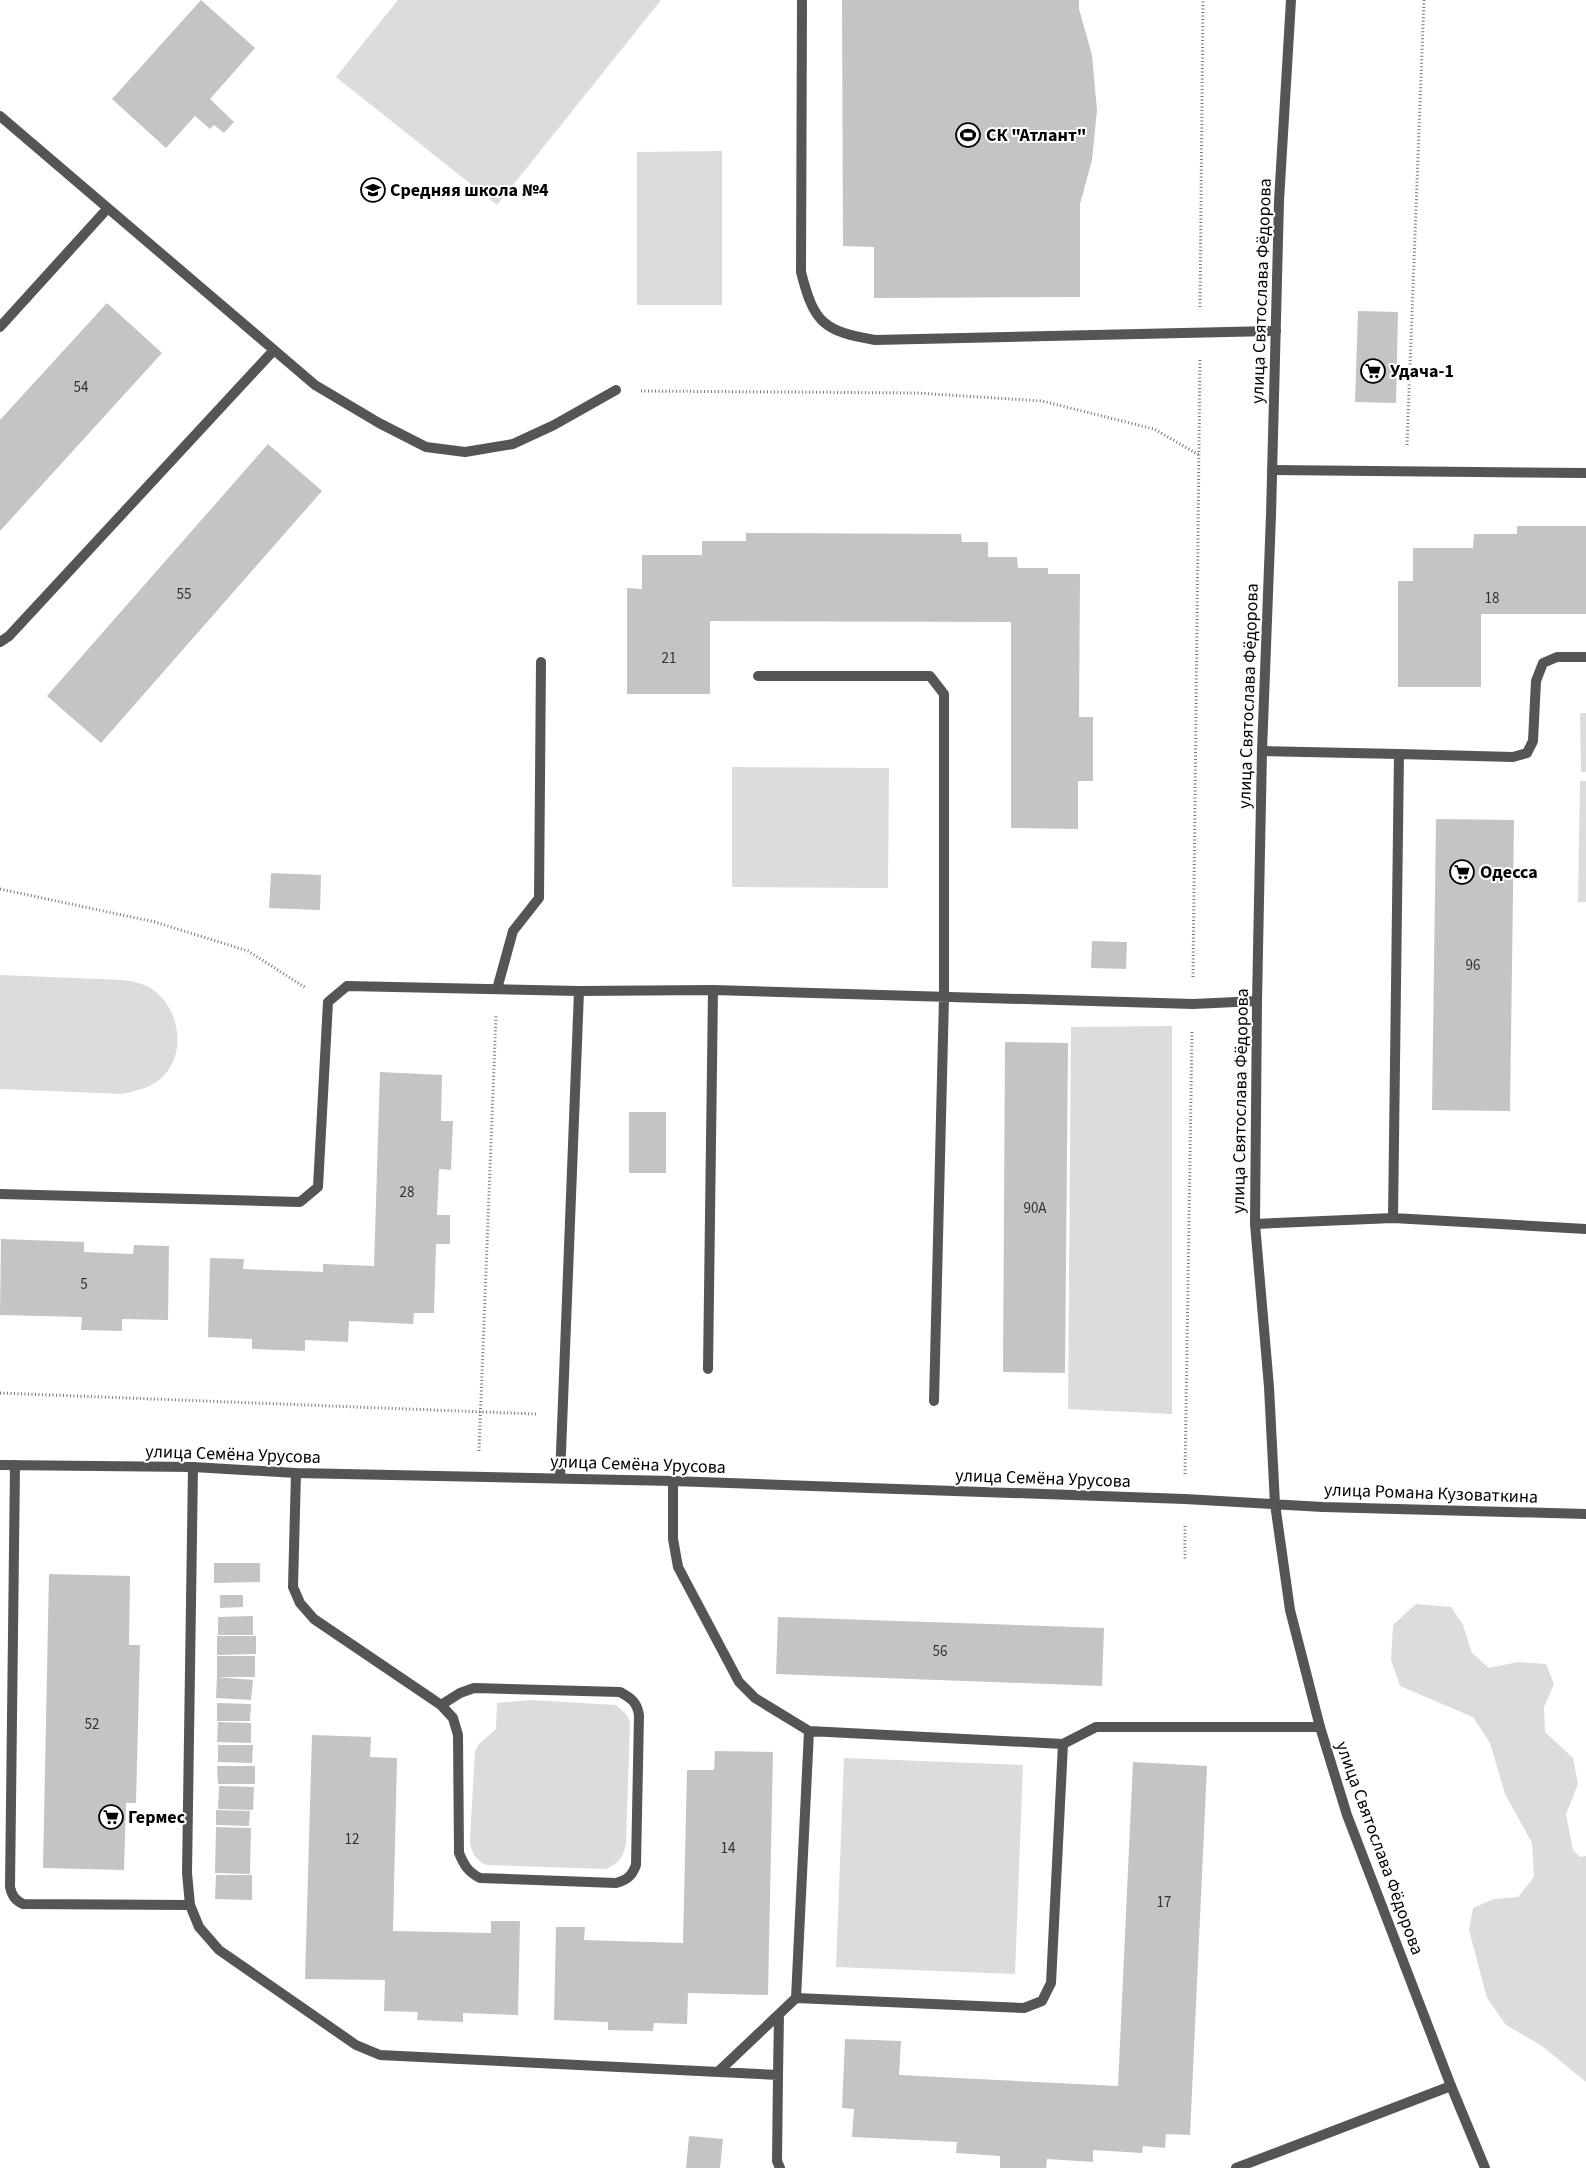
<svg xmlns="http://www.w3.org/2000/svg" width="1586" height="2168" font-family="'Source Sans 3',sans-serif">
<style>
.green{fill:#dcdcdc}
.building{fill:#c4c4c4}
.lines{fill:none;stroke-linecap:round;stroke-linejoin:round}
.path{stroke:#777;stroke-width:3;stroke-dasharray:1 2.5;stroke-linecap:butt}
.service{stroke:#555;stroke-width:10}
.tertiary{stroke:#555;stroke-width:10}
.labels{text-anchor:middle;stroke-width:4;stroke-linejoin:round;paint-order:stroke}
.number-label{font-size:15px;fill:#313131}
.poi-label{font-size:18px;font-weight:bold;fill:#000;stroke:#fff;text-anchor:start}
.street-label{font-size:18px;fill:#000;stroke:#fff}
</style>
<rect width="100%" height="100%" fill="#fff"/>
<path class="green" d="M398,0H661L497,205L336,77Z
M722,151V305H637V152Z
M1580,713H1586V772H1581Z
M732,767L889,768L888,888L732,887Z
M1580,781H1586V902H1578Z
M0,975L123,980C135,982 147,984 156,992C181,1013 187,1058 159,1080C149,1088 135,1091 123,1094L0,1089Z
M1172,1026V1414L1068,1409L1071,1027Z
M1416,1604L1451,1607L1463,1625L1472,1653L1489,1668L1518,1662L1546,1664L1554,1684L1544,1707L1545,1732L1573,1758L1578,1784L1566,1814L1573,1850L1580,1857L1586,1856V2082L1542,2046L1506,2025L1487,1998L1469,1930L1473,1908L1494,1899L1518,1897L1534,1877L1532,1843L1505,1794L1490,1743L1473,1717L1400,1686L1391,1660L1393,1625Z
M530,1700L616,1705L627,1715L630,1722L626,1843C624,1856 618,1865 605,1869L487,1865C475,1861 470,1850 470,1839L475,1751L479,1744L496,1729L497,1703Z
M844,1758L1023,1765L1015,1974L836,1967Z"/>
<path class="building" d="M201,0L255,48L210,99L234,122L224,133L214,125L210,129L195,116L166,148L112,99Z
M842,0H1079V9L1092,55L1097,110L1092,160L1080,204V297L874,298V247L843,246Z
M107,303L162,353L0,531V420Z
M1358,311L1398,312L1396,403L1355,402Z
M268,444L322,491L101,743L47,696Z
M1517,526H1586V614H1481V687H1398V581H1413V548H1473L1474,534H1517Z
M746,533L961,534L962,542H988V557H1017L1018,568H1048V574H1080L1079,717H1093V781H1078V829L1011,828V622L710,621V694H627V588L642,589V555H702V541H746Z
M1436,819L1514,820L1510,1111L1432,1110Z
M271,873L321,875L320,910L269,908Z
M1092,941L1127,942L1126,969L1091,968Z
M1005,1042L1068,1043L1065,1373L1003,1372Z
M380,1072L442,1075L441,1121H453L451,1170L439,1169L437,1215H450V1244H436L434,1313H414L413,1324L349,1321L348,1342L305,1340V1351L252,1349V1339L208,1337L210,1258L244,1259L243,1269L323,1272V1264L374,1266Z
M629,1112H666V1173H629Z
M1,1239L84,1242V1252L133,1254L134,1245L169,1246L168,1320L122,1319V1331L81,1330L82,1317L0,1315Z
M214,1563H260V1582L214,1583Z
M49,1574L130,1576L129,1645H140L136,1803H126L124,1870L43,1868Z
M220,1595H243V1607L220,1608Z
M253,1616V1635H218V1617Z
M778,1617L1104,1628L1102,1686L776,1674Z
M217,1636H256V1654L217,1655Z
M217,1656H255V1677H217Z
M217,1677L253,1680L251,1700L216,1698Z
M217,1703L251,1704L250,1721H217Z
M218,1722L251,1723V1743L217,1742Z
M312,1735L371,1737L370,1757L397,1758L393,1931L491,1933V1921H520L518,2015L463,2013V2022L417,2020L418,2012L384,2011L385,1980L305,1979Z
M218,1745H253L252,1763L218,1762Z
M715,1751L773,1752L768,1995L688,1993L687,2024L654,2023L653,2031L608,2030V2022L554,2020L556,1927H585L584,1940L683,1943L687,1770H714Z
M1133,1762L1207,1766L1190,2135L1166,2134L1165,2148L1143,2146L1142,2153L1093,2150V2162L1047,2159L1046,2168H1000V2156L956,2153L957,2142L852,2137L854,2109L842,2108L845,2039L901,2041L899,2075L1118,2086Z
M217,1766H255V1784H218Z
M219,1786L254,1787L253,1810L218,1809Z
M216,1810L250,1811L249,1826L216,1825Z
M216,1827L251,1828L250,1874L215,1873Z
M216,1875H252V1900L215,1899Z
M689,2136L723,2139L720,2168H686Z"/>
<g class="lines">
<path class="path" d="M1200,307L1203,0
M641,391L917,393L1042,401L1154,429L1199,455
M1407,445L1424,0
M0,889L155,922L248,951L306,988
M1193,977L1200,358
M0,1393L536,1414
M479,1451L496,1015
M1185,1474L1192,1031
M1185,1526V1560"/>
<path class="service" d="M802,0L801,272C814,323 823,331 875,340L1276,331
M0,116L315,385L379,423L426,447L465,452L513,444L554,425L616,390
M0,327L107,209
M1272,470L1586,473
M0,642L9,636L274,350
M758,676H930L944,694V997L934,1401
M1399,754L1513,757L1527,753L1533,741L1536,681L1543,663L1557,657H1586
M497,989L513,931L539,898L541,662
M579,991L713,990L1193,1004L1257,1001
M0,1194L300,1202L318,1187L328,1002L347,986L579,991L560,1478
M1393,1218L1586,1229
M1255,1224L1393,1218L1399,754L1262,751
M708,1369L713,990
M15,1465L10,1887C12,1896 15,1900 23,1904L190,1905
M193,1467L187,1873L190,1905L199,1927L219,1950L356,2045L380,2055L778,2075L777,2161L780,2168
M296,1473L293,1587L300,1603L314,1619L441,1705L453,1718L458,1735L459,1853C464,1865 468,1872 480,1878L616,1883C627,1880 632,1876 636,1865L639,1715C637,1702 631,1698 620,1692L474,1688L460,1693L441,1705
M673,1481V1539L678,1567L739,1682L755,1698L809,1731
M796,1998L809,1731L1063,1744
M719,2071L796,1998L1024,2008L1042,2001L1051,1983L1063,1744L1096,1727H1320
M778,2075L779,2014
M1236,2168L1451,2086"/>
<path class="tertiary" d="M1291,0L1279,201L1271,515L1262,751L1257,1001L1255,1224L1269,1387L1275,1504L1290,1610L1320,1727L1347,1815L1451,2086L1485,2168
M0,1465L193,1467L296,1473L673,1481L1185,1499L1323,1507L1586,1514"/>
</g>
<defs>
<g id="stadium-ring" transform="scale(1.25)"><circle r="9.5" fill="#fff" stroke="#000" stroke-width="1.5"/><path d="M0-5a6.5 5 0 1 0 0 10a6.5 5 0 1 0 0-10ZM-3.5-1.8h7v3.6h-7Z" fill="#000"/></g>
<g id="school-ring" transform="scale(1.25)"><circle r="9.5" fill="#fff" stroke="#000" stroke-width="1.5"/><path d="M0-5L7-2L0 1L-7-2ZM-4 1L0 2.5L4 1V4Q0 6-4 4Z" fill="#000"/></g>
<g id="supermarket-ring" transform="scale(1.25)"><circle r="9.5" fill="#fff" stroke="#000" stroke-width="1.5"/><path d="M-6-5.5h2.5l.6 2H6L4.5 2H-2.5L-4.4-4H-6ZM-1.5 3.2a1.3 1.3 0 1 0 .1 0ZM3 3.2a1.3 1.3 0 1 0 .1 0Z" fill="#000"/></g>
</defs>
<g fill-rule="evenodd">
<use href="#stadium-ring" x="968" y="135"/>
<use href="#school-ring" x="373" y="190"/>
<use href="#supermarket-ring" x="1373" y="371"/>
<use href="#supermarket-ring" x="1462" y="872"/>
<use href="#supermarket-ring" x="111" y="1817"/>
</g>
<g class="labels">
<g class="number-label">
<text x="81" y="392">54</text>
<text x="184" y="599">55</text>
<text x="1492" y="603">18</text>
<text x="669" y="663">21</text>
<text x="1473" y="970">96</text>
<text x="407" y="1197">28</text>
<text x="1035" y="1213">90А</text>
<text x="84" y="1289">5</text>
<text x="940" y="1656">56</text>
<text x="92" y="1729">52</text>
<text x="352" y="1844">12</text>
<text x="728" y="1853">14</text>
<text x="1164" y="1907">17</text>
</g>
<g class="poi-label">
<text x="986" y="141">СК "Атлант"</text>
<text x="390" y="196">Средняя школа №4</text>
<text x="1390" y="377">Удача-1</text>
<text x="1480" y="878">Одесса</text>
<text x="128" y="1823">Гермес</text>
</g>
<g class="street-label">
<text transform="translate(1261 291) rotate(-88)" y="6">улица Святослава Фёдорова</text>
<text transform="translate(1248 696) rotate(-88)" y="6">улица Святослава Фёдорова</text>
<text transform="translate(1240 1101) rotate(-89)" y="6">улица Святослава Фёдорова</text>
<text transform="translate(233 1454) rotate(2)" y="6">улица Семёна Урусова</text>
<text transform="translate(638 1464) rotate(2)" y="6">улица Семёна Урусова</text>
<text transform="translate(1043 1478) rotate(2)" y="6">улица Семёна Урусова</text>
<text transform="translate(1431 1493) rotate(2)" y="6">улица Романа Кузоваткина</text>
<text transform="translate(1380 1848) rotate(70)" y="6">улица Святослава Фёдорова</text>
</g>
</g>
</svg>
